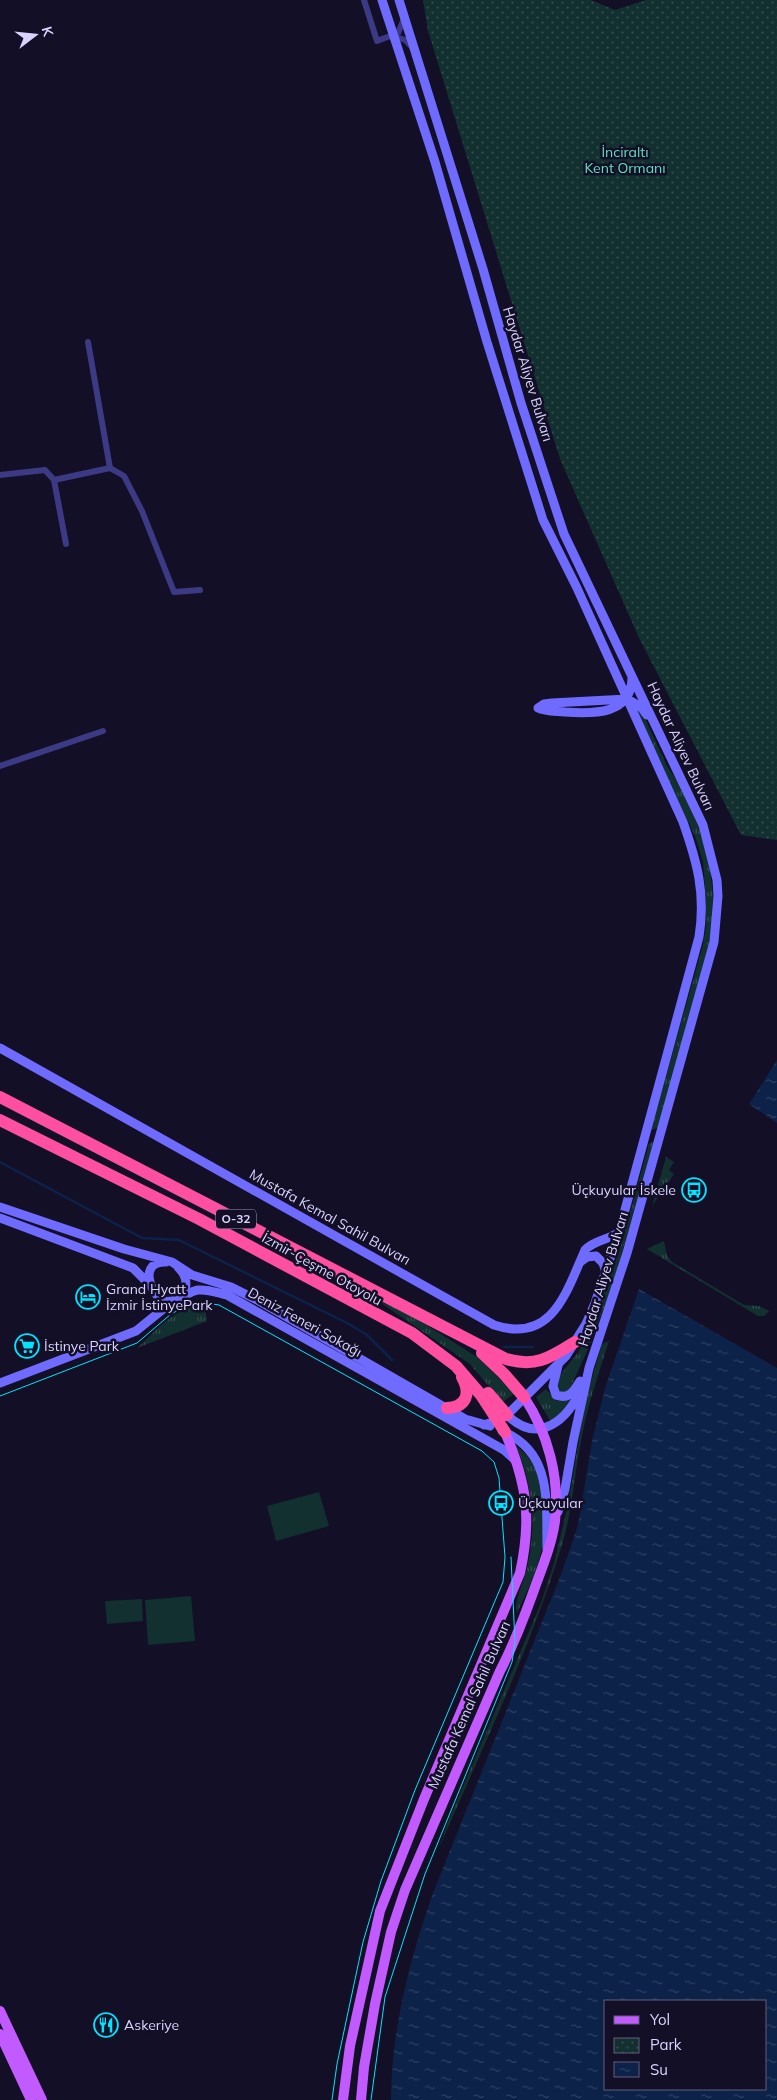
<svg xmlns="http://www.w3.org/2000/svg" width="777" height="2100" font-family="Mulish,sans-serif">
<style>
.grass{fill:url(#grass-tufts)}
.park{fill:url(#park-dots)}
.garden{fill:#12302f}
.water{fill:url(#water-ripples);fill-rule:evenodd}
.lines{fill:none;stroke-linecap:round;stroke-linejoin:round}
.stream{stroke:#0c2248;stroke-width:2.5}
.street{stroke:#3d3a85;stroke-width:6}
.secondary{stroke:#6f6bff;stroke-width:9}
.primary{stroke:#c25bff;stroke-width:10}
.highway{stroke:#ff4fa3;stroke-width:12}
.tram{stroke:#00e5ff;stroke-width:1}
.labels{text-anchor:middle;stroke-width:5;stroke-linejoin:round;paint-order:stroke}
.shield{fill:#130f26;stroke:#9e99be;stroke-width:1}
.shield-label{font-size:12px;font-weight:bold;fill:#d9d4ff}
.park-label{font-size:14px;fill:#5fe0c0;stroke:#130f26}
.street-label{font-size:14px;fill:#d9d4ff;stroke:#130f26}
.poi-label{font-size:14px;fill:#d9d4ff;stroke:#130f26;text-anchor:start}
</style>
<defs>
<pattern id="grass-tufts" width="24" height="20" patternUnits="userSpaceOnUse" patternTransform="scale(1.25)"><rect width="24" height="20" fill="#12302f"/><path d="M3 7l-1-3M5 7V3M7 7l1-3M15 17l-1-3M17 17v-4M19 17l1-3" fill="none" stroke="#344d4e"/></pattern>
<pattern id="park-dots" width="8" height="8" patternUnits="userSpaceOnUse" patternTransform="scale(1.25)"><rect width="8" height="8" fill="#12302f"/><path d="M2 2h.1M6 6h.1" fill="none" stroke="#344d4e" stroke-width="1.8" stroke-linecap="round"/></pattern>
<pattern id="water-ripples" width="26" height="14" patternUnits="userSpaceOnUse" patternTransform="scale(1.25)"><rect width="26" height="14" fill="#0c2248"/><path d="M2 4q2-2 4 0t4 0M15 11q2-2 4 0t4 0" fill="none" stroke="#2f4163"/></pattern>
</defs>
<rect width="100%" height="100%" fill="#130f26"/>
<path class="grass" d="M635,710L642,712L667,766L678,782L699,828L709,860L713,896L710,945L658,1128L651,1130L703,945L706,926V898L703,862L695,836Z
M654,1141L612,1287L588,1349L569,1391L561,1393L553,1384L579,1351L600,1304L619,1252L649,1144Z
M666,1157L674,1162L669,1170L674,1174L652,1206Z
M664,1241L667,1256L672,1262L744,1305L759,1306L769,1311L764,1316H758L647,1249Z
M378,1301L406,1312L480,1359L514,1394L502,1402L470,1364Z
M205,1306L207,1321L137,1348C156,1331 177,1304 205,1306Z
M609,1341C599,1373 588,1404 582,1436C574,1473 573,1511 561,1548C530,1650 482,1748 440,1846L448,1822L541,1603L554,1563L567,1509L586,1399L602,1344Z
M546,1389L557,1401L570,1400L558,1421L552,1424L536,1397Z
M516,1446C546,1466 548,1515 542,1548C537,1571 527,1592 517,1613C514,1597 524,1584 527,1568C537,1527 533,1485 516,1446Z"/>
<path class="park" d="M423,0H591L615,10L646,0H777V840L741,835L639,638L560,459L428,31Z"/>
<path class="garden" d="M319,1492L329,1526L276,1541L267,1506Z
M191,1596L195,1641L148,1645L145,1600Z
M142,1599L143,1621L107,1624L105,1601Z"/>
<path class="water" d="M777,1060V1123L749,1104Z
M639,1289L777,1368V2100H391C391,2029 410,1959 433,1893L562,1572L578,1525L592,1441L605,1388ZM766,2001V2089H606V2001Z"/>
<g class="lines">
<path class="stream" d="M0,1162L142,1238L179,1240L349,1324L367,1335L392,1360
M504,1347H533"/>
<path class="street" d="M364,0L377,41L398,33L404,19
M393,36L405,40L413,48
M88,342L110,468
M0,475L45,470L54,480L110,468L124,476L142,511L174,592L200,590
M54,480L66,544
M0,766L103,731"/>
<path class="secondary" d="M382,0L435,162L487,342L543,520L577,588L683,822C697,862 706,893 699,937L619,1232L595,1303L586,1324L566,1356L507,1415L498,1420L484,1425
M399,0L483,269L521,403L564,534L703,825L717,880L718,896L714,942L627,1253L589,1368L573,1442L565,1489L558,1512
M632,678C631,715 594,714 565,712C557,711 546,712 538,708L544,704L552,703L627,699L641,707L647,715
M0,1048L494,1325C552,1344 566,1293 585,1250C594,1240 609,1240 619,1232
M0,1207L124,1249L172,1262L192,1275L231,1287L259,1301L465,1419L490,1426
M0,1218L133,1268L150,1285
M166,1262C140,1261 148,1291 163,1301C176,1304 186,1292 198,1290C208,1289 218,1293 227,1295L504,1450L516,1461
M580,1262L587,1257L596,1256L603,1263L606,1272
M558,1366L553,1386L556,1395C569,1400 574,1391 580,1381
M0,1383L136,1331L183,1293C189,1284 185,1274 178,1267
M507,1415C539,1446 568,1420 582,1387
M502,1431C553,1452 546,1502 547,1549"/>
<path class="primary" d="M0,2011L42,2100
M0,2034L31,2100
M343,2100L350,2046L380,1911L424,1799L520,1573C532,1518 527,1484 505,1432
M361,2100L364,2067L375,2004L391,1932L405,1890L500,1671C514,1644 524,1618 534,1590C542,1568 552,1544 555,1521C560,1478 548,1433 524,1397"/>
<path class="highway" d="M0,1097L506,1359C536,1368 551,1357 575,1342
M0,1120L199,1219L412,1333L456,1366L481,1395L505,1432
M482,1353L504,1374L524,1397
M488,1393L507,1415
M447,1408C467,1407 471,1393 462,1377"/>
<path class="tram" d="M0,1396L137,1343L171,1314L188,1305L200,1302L219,1305L482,1451L494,1462L499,1478L505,1557L503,1582L415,1790L381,1881L363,1942L337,2064L332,2100
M371,2100L385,1997L425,1874L512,1662L515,1642L511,1557"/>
</g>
<defs>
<g id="bus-ring" transform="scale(1.25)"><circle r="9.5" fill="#130f26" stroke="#00e5ff" stroke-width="1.5"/><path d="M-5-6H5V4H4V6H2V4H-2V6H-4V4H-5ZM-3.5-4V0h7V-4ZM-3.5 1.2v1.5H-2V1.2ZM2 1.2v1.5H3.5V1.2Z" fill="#00e5ff"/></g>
<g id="hotel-ring" transform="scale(1.25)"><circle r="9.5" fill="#130f26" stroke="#00e5ff" stroke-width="1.5"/><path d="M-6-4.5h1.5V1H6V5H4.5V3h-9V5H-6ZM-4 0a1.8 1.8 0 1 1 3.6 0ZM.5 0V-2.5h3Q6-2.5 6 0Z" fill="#00e5ff"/></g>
<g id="supermarket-ring" transform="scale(1.25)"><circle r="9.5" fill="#130f26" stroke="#00e5ff" stroke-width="1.5"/><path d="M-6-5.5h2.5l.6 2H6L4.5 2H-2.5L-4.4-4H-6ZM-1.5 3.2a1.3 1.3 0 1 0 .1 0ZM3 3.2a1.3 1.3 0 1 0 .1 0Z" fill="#00e5ff"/></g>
<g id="restaurant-ring" transform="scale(1.25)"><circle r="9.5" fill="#130f26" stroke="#00e5ff" stroke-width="1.5"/><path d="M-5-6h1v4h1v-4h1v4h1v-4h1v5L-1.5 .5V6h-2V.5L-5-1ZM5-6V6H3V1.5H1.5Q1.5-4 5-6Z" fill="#00e5ff"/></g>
</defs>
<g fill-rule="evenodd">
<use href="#bus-ring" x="694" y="1190"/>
<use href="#hotel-ring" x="88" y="1297"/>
<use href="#supermarket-ring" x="27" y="1346"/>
<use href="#bus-ring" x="501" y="1503"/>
<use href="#restaurant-ring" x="106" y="2025"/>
</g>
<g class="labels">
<rect class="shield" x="216" y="1209.5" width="40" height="19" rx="4"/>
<g class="shield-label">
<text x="236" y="1223">O-32</text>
</g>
<g class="park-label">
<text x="625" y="157">İnciraltı<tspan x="625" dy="16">Kent Ormanı</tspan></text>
</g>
<g class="street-label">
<text transform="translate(528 374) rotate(73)" y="5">Haydar Aliyev Bulvarı</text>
<text transform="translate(681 746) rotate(65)" y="5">Haydar Aliyev Bulvarı</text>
<text transform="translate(330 1217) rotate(29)" y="5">Mustafa Kemal Sahil Bulvarı</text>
<text transform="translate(322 1269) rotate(29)" y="5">İzmir-Çeşme Otoyolu</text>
<text transform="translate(603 1279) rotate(-73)" y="5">Haydar Aliyev Bulvarı</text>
<text transform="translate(305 1322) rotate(29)" y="5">Deniz Feneri Sokağı</text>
<text transform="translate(469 1705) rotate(-66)" y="5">Mustafa Kemal Sahil Bulvarı</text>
</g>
<g class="poi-label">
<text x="676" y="1195" text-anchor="end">Üçkuyular İskele</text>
<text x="106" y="1294">Grand Hyatt<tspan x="106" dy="16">İzmir İstinyePark</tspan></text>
<text x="44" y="1351">İstinye Park</text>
<text x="518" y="1508">Üçkuyular</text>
<text x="124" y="2030">Askeriye</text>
</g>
</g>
<rect x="604" y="2000" width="162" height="90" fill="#130f26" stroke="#625e7d"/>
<rect x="614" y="2016" width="25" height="8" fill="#c25bff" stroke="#625e7d"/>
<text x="650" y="2025" font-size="15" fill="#d9d4ff">Yol</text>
<rect x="614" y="2038" width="25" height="15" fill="url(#park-dots)" stroke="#625e7d"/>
<text x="650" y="2050" font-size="15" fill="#d9d4ff">Park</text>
<rect x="614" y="2062" width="25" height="15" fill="url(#water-ripples)" stroke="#625e7d"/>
<text x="650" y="2075" font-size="15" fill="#d9d4ff">Su</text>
<g transform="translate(35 35) rotate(74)" stroke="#130f26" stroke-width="4" paint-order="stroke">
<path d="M0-4L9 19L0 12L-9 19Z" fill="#d9d4ff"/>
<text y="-8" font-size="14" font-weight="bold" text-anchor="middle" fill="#d9d4ff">K</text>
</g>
</svg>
